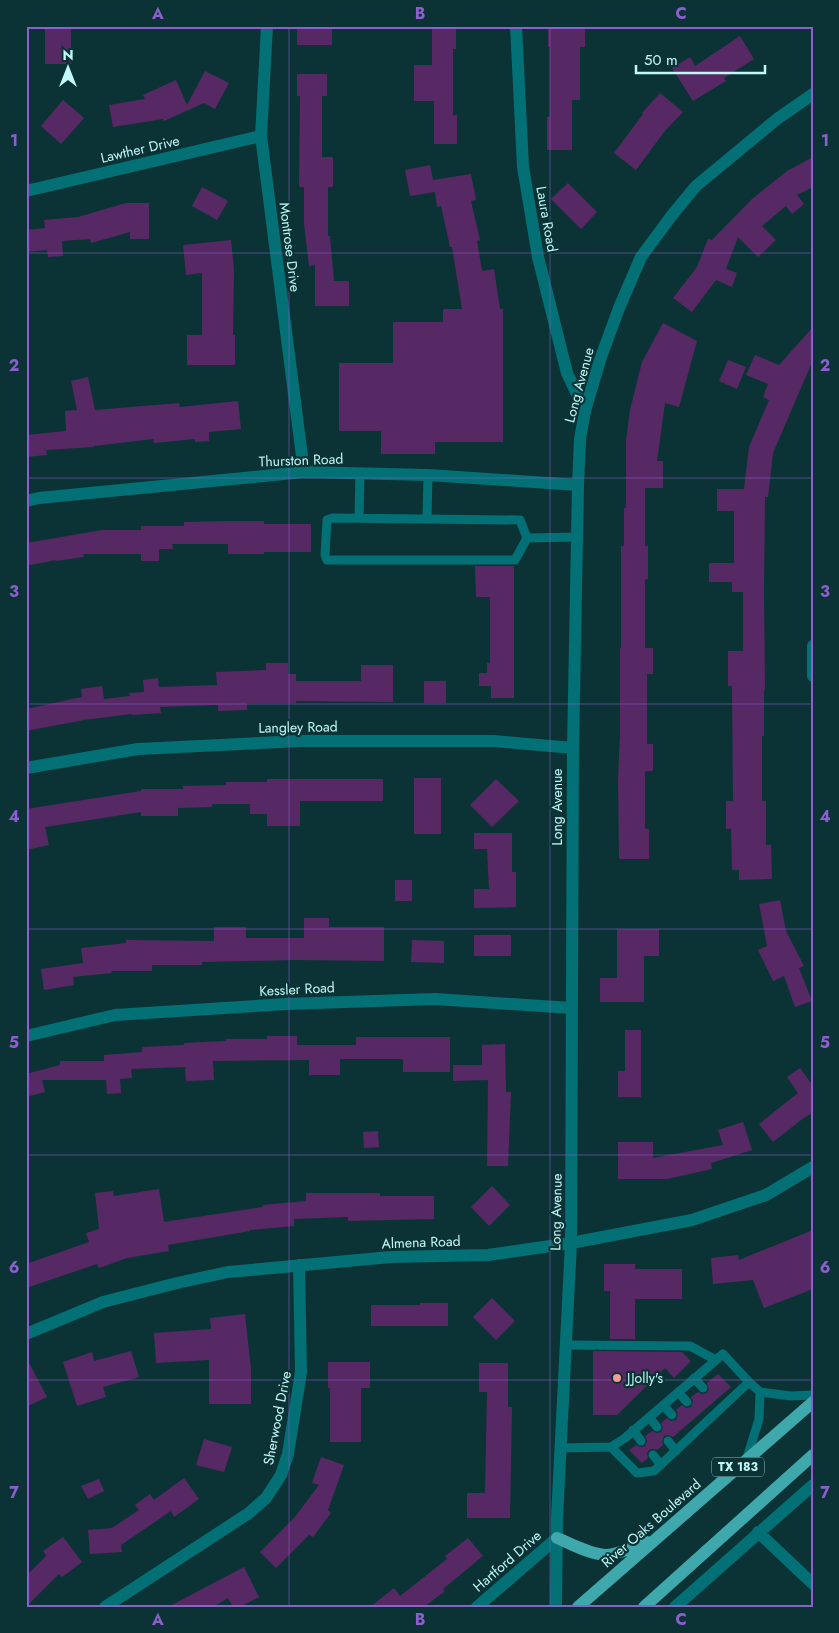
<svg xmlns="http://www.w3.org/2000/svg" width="839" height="1633" font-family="Jost,sans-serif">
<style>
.building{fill:#572964}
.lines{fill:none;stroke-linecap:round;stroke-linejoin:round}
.service{stroke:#027074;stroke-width:9}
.minor{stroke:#027074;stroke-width:12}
.tertiary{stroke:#027074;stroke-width:12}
.primary{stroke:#3fa8ad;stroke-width:12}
.grid{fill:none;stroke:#8d5fce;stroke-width:1;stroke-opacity:0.55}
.poi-dot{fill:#f59b9c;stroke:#0b3335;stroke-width:2}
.labels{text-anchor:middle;stroke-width:4.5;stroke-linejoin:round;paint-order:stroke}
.shield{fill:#0b3335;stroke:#8bbdbe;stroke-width:1}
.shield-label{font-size:12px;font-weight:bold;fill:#c2f8f9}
.street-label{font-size:14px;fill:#c2f8f9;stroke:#0b3335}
.poi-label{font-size:14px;fill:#c2f8f9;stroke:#0b3335;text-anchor:start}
.neatline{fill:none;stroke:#8d5fce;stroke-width:2}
.grid-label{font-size:16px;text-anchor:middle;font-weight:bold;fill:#8d5fce}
</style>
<rect width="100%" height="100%" fill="#0b3335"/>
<path class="building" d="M297,26H332V45H297Z
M432,26H456V49H453V115H457V144H434V101H414V65H432Z
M548,26H585V47H580V100H572V150H547V117H550V47H548Z
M45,29H71V64H45Z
M740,36L754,59L724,78L726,81L693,101L672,68L690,57L695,66Z
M205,71L229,83L215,109L204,103L164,121L163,119L113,127L109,105L145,99L143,95L176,80L187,105Z
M297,74H327V96H322V157H333V187H328V236H330L334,281H349V306H315V265L309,266L304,224V187H299L300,96H297Z
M660,93L683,112L664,132L636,170L614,153L643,114L642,113Z
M63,100L84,118L61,144L41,126Z
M813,157V187L797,195L804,204L792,214L786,206L762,226L776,240L758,257L738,237L726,269L737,273L732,287L716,280L692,312L673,298L697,267L708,239L712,240L752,199L787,171Z
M430,165L433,180L471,174L476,200L471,201L480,240L477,241L482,271L494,269L500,309H503V442H435V454H381V431H339V363H393V322H443V309H462L452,247H450L441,206L437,207L435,192L410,196L405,170Z
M568,183L597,212L581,229L551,199Z
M202,187L228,201L217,220L192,206Z
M126,203H149V239H130V232L91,243L90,239L62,241L63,256L48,257L47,250L26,252V230L45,228L44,220L78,217Z
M231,240L234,270L233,335H235V365H187V335H202V273L186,275L183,245Z
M663,323L697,341L679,407L665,403L657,461H663V488H645V546H648V579H645V648H653V674H647V744H653V771H645V829H649V859H619L618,780L620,734V648H621V546H624V508H626V440L630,410L642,362Z
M813,327V360L773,453L768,497H765L764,592L765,690H764V736H762V801H766V845H771L772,879L739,880V870H732L731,829H726V801H733L732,686H728V651H743V592H732V582H709V563H734V511H717V489H744L749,447L769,400L763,397L768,384L746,375L755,355L779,365Z
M728,360L746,367L737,389L719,381Z
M88,377L95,410L179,403L180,407L238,401L241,429L209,432V441L195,442V439L154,443L153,439L94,446V447L46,450L47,455L26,457V435L66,431L65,411L77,410L71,381Z
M228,521H264V524H311V552H264V554H228V544H172L173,549H159V561H141V554H83L84,557L56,561L55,560L26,566V543L102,530H141V526H184V522Z
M475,566H514V698H491V686H479V673H487V663H490V597H476Z
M266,663H288V674H296V681H361V665H393V702L296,701V703H247V710L218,711V705L160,707L161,713L132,715L131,714L84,720L26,731V709L82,697L81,689L102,686L104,699L130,696L129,693L144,692L143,680L158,678L159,687L217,685L216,672L266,670Z
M424,681H446V703H424Z
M414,778H441V834H414Z
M267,779H383V801H300V826H267V814H250V804H212V807L178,808V816H141V812L45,827L49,845L26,850V809L141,791V789H183V786L226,785V782H267Z
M496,779L519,801L492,827L470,805Z
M474,833H512V872H516V907L474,908V889H489L487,849H474Z
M395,880H412V901H395Z
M780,900L786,931L804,966L799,968L812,1001L795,1007L784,976L773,981L758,950L767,946L759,904Z
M304,918H329V927H384V961L295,960L202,962V965H152V971H111L112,973L73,977L74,985L44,990L41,969L83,963L81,948L126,943V940L214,941V927H246V938H304Z
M617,929H659V956H644V1002H600V978H617Z
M474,935H511V956H474Z
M412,940L444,941V963L411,962Z
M625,1030H641V1097H618V1071H625Z
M267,1036H297V1045H356V1037H450V1072H403V1059H340V1075H309V1060L213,1061L214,1080L186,1081L185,1067L131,1069L132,1078L120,1079L121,1093L107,1094L106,1080H42L45,1092L26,1097V1074L60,1065V1061H104V1055L142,1052V1047L184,1045V1043L226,1041V1039H267Z
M505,1044L506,1092H511L508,1166H487L488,1080L453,1081V1065H482V1045Z
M800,1068L811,1083L813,1082V1115L812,1113L801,1120L773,1142L759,1124L798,1093L787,1077Z
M743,1122L752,1150L711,1163L712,1169L667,1179H618V1142H653V1158L723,1145L718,1130Z
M378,1131L379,1147L364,1148L363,1132Z
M492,1186L510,1205L489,1226L471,1207Z
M159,1189L164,1222L263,1207L262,1205L306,1201V1193H380V1196H434V1219L348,1221V1217L294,1219V1226L250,1230V1231L168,1245L169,1251L127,1258L99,1268L97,1264L26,1288V1264L89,1242L86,1233L99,1229L95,1193L113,1191L114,1196Z
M813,1230V1289L764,1308L753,1280L713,1284L711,1258L738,1255L739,1260Z
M604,1264H635V1269H682V1299H635V1339H610V1291H604Z
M492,1298L515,1321L496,1340L473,1317Z
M420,1303H448V1326H371V1305H420Z
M245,1314L251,1370V1404H209V1360L156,1363L154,1333L211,1329L210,1318Z
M131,1351L139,1377L103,1387L106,1397L77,1406L63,1362L92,1352L94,1361Z
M593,1351L682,1352L691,1361L674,1378L665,1368L617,1415H593Z
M26,1357L47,1397L26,1407Z
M328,1362H370V1388H361V1442H330V1388H328Z
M479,1363H508V1407H512L510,1518H467V1493H485L487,1392H479Z
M718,1374L731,1387L673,1437L668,1435L664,1436L662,1441L663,1445L657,1450L653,1449L649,1450L647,1453L648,1458L642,1463L629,1450L636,1445L641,1447L645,1446L647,1441L645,1436L652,1431L657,1433L661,1432L663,1427L661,1423L667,1418L671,1421L676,1420L678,1414L676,1410L682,1405L686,1408L691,1407L693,1401L691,1397L698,1392L702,1394L707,1393L709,1389L707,1383Z
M204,1439L232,1447L224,1472L196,1465Z
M321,1457L344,1465L328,1510L331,1513L313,1537L309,1535L276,1568L260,1552L295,1517L319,1485L312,1483Z
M184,1478L199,1499L174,1517L171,1511L121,1545L122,1552L90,1554L88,1530L112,1528L139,1510L135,1505L150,1494L154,1500Z
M99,1479L104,1491L88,1499L81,1486Z
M63,1537L82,1562L62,1577L59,1574L26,1607V1576L46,1556L43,1551Z
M468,1538L483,1556L443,1589L445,1591L424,1607H370L394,1588L400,1596L447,1559L445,1556Z
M244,1567L259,1597L240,1607H233L228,1598L213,1607H168Z"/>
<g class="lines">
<path class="service" d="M359,517L360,473
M333,518L520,520L527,538L515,560H327L325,555L327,520Z
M427,519L428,475
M527,538L577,537
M566,1345L690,1346L716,1360
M694,1378L703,1388
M678,1392L687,1402
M663,1405L672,1415
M649,1417L657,1427
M633,1430L641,1441
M668,1441L676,1451
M611,1447L625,1438L723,1354L749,1382
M561,1448L611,1447L637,1473L654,1471L749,1382L760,1392L791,1396L813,1395
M653,1455L661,1465
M747,1458L759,1419L760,1392"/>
<path class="minor" d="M267,26L261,136L304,472
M516,26L523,167L538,257L567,373L585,411
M26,191L261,136
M26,501L39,498L304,472L428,475L578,485
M813,646V676
M26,768L138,749L300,741H494L573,748
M26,1036L115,1015L286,1004L435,999L571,1008
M26,1334L103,1302L177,1283L228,1272L391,1257L488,1255L571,1243L692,1220L766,1195L813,1167
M758,1532L813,1584
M105,1607L249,1513L266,1498L281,1475L288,1454L301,1372L299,1265
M477,1607L557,1538
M675,1607L813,1485"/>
<path class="tertiary" d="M556,1607L557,1518L571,1243L573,748L578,485L580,439L585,411L600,360L619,308L641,257L672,215L696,186L777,119L813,94"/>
<path class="primary" d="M557,1538C572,1544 589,1554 606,1555C619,1555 635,1546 647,1542
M578,1607L813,1402
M644,1607L813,1455"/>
</g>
<path class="grid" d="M289,26V1607M550,26V1607M26,253H813M26,478H813M26,704H813M26,929H813M26,1155H813M26,1380H813"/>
<circle class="poi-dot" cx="617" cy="1378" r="5"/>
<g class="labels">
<rect class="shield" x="712" y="1457.5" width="52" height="19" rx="4"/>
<g class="shield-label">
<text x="738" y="1471">TX 183</text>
</g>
<g class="street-label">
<text transform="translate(140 149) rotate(-13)" y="5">Lawther Drive</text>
<text transform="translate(547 219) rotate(80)" y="5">Laura Road</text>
<text transform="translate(290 247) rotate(83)" y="5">Montrose Drive</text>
<text transform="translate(579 385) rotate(-75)" y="5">Long Avenue</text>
<text transform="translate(301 460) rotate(-2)" y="5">Thurston Road</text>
<text transform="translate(298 727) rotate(-1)" y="5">Langley Road</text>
<text transform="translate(557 807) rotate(-90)" y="5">Long Avenue</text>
<text transform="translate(297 989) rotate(-3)" y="5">Kessler Road</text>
<text transform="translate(556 1212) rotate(-89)" y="5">Long Avenue</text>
<text transform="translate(421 1242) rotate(-2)" y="5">Almena Road</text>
<text transform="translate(277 1418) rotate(-79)" y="5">Sherwood Drive</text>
<text transform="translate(651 1523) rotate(-41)" y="5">River Oaks Boulevard</text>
<text transform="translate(507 1561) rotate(-41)" y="5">Hartford Drive</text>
</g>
<g class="poi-label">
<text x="627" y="1383">JJolly's</text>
</g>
</g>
<rect width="839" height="1633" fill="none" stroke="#0b3335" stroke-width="55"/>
<g transform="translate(68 68)" stroke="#0b3335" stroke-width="4" paint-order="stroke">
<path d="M0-4L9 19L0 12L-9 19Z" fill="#c2f8f9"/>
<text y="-8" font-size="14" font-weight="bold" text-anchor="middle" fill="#c2f8f9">N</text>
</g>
<path d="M636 65v8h129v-8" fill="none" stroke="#c2f8f9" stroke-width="2.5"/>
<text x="644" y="65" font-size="15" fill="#c2f8f9" stroke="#0b3335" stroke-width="4" paint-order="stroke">50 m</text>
<rect x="28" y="28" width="784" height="1578" class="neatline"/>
<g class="grid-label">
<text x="158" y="19">A</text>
<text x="420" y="19">B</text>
<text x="681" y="19">C</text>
<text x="14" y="146">1</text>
<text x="825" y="146">1</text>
<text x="14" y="371">2</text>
<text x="825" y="371">2</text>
<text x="14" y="597">3</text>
<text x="825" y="597">3</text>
<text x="14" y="822">4</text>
<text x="825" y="822">4</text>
<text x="14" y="1048">5</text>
<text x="825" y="1048">5</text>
<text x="14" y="1273">6</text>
<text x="825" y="1273">6</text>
<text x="14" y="1498">7</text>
<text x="825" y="1498">7</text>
<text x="158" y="1625">A</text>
<text x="420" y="1625">B</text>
<text x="681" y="1625">C</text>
</g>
</svg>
